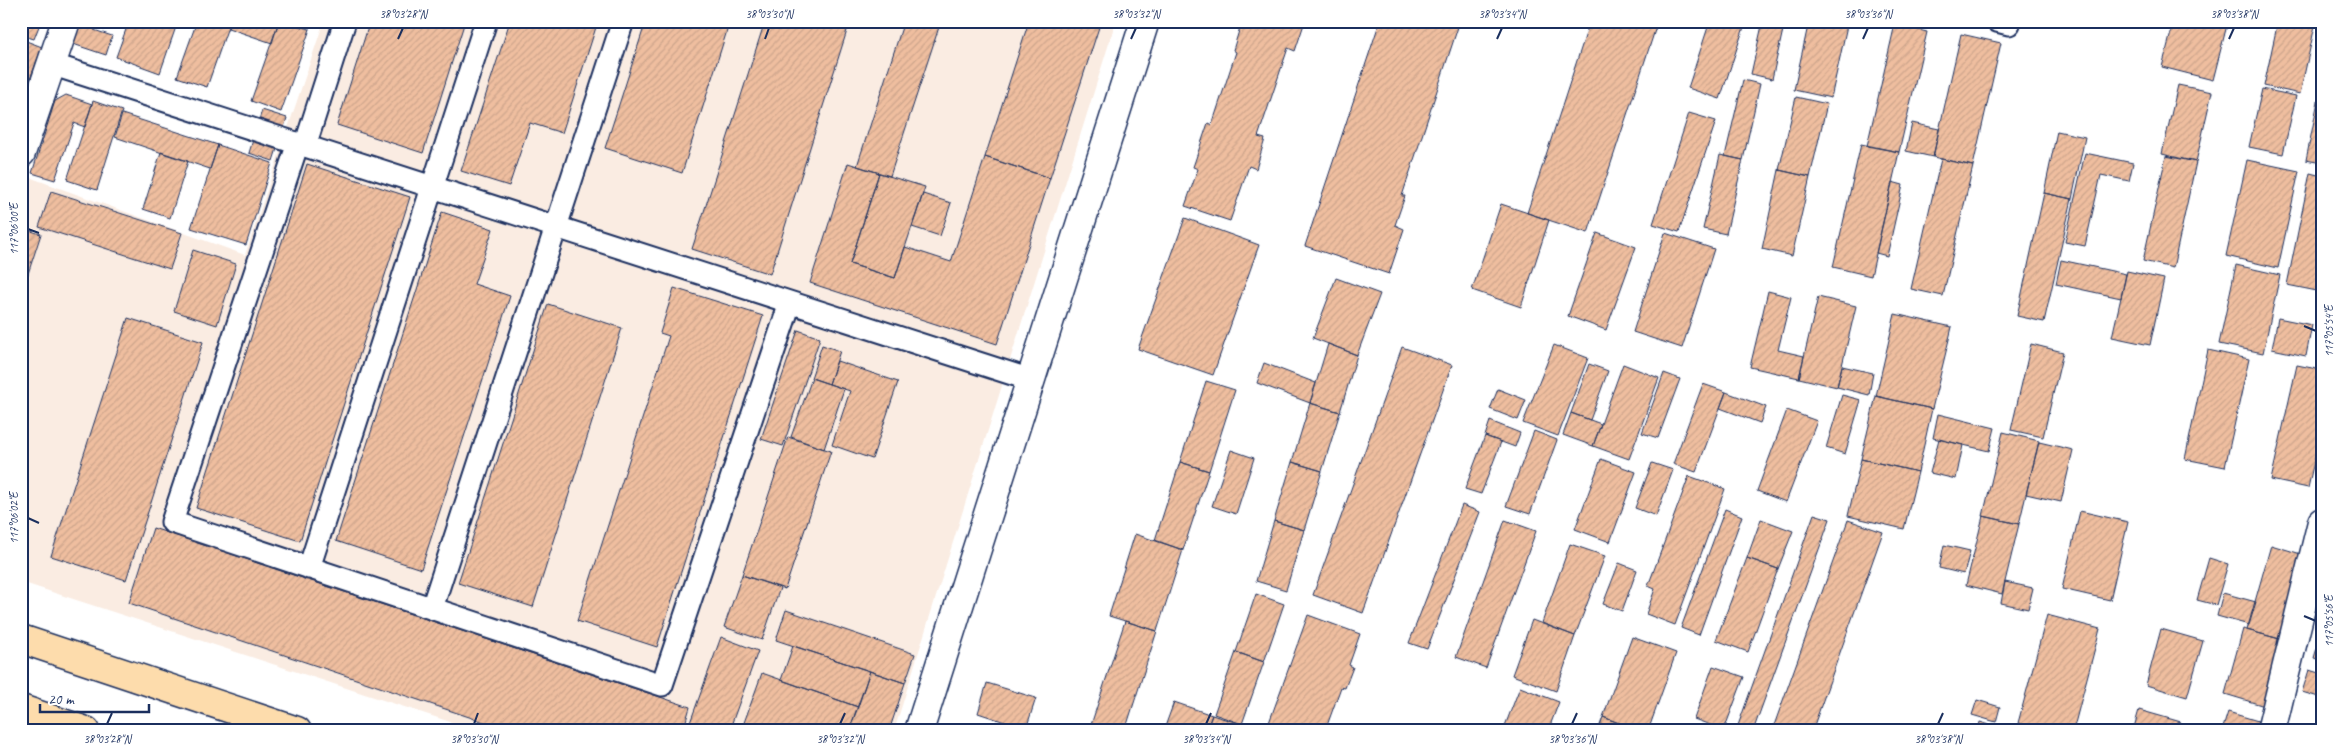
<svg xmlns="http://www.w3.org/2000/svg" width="2343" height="752" font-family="Caveat,sans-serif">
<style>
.built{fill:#faece2}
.building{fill:url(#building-hatch);stroke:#1b2f5e}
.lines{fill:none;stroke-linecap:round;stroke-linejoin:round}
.lane-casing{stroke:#1b2f5e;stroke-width:25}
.street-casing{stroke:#1b2f5e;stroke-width:31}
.secondary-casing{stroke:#1b2f5e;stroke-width:31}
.primary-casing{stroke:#1b2f5e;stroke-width:31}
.lane{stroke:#fff;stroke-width:21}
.street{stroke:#fff;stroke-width:28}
.secondary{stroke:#fff;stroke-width:28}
.primary{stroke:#fddcac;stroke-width:28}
.ticks{fill:none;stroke:#1b2f5e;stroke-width:2}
.neatline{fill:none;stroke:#1b2f5e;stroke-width:2}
.ticks-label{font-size:12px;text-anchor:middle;fill:#1b2f5e}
</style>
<defs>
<pattern id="building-hatch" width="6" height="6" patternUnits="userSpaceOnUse" patternTransform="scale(1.25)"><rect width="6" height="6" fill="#efbe9f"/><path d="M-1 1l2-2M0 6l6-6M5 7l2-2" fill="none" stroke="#cca48b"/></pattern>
</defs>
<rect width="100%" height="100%" fill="#fff"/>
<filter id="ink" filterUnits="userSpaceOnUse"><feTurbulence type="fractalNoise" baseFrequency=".02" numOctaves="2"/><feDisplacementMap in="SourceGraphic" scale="10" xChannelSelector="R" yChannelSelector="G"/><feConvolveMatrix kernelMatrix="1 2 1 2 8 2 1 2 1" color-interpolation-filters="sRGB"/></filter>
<g filter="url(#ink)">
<path class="built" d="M324,21H1116L894,731H478L21,582V189L26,176L245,255Z"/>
<path class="building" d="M21,21H41L34,39L21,35Z
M81,21H98L94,30L112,36L106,55L73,44Z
M129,21H178L160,73L116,57Z
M230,21L207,87L177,77L197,21Z
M230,21H279L272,43L228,28Z
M279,21L310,29L281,112L251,101Z
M370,21H465L423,153L337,125Z
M510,21H598L562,133L530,123L509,186L461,171Z
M646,21H730L682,173L605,148Z
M765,21H850L770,274L692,249Z
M904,21H941L890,176L857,166Z
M1029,21H1101L1050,178L985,157Z
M1242,21H1297L1304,24L1295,51L1288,48L1258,137L1265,139L1256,169L1249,166L1230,221L1185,206L1198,169L1193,167L1208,123L1212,125L1236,52L1233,50Z
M1380,21H1460L1402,196H1405L1395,225L1404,229L1389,274L1305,246Z
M1590,21H1658L1588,233L1527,213Z
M1710,21H1746L1720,99L1688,88Z
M1763,21H1785L1772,79L1751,74Z
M1809,21H1848L1831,98L1794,90Z
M2174,21H2228L2213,80L2162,67Z
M2278,21H2316L2300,94L2264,86Z
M1895,24L1927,32L1899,152L1867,146Z
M1961,34L2001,43L1973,166L1933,157Z
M21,39L42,47L21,104Z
M1743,80L1760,84L1743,160L1725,156Z
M2178,85L2212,92L2196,162L2162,154Z
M2262,89L2296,96L2283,154L2249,147Z
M66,95L92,104L85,127L74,123L55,180L32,173L55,101Z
M1796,97L1827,104L1810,177L1779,170Z
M93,101L122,111L97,190L67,180Z
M2318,101L2322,102V163L2306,160Z
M262,110L287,118L273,161L249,153Z
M1689,113L1716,121L1679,232L1653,224Z
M122,114L218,145L210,169L115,137Z
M1912,123L1939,129L1933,157L1906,151Z
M2057,131L2085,137L2072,199L2044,193Z
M1861,144L1899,152L1871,276L1833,267Z
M218,145L272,163L246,245L191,228Z
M161,152L188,161L170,218L143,209Z
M2085,153L2133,163L2129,181L2101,175L2085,246L2065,242Z
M1720,155L1743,160L1726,234L1703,229Z
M2166,156L2196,162L2173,268L2143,261Z
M985,157L1050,178L997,344L810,283L848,163L879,173L850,264L895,278L905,247L951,262Z
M1941,159L1973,166L1943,296L1911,289Z
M2247,160L2299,171L2278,268L2226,256Z
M307,164L410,197L300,541L196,508Z
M1779,170L1810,177L1792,256L1762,249Z
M879,173L925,187L895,278L850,264Z
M2310,173L2322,176V292L2287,285Z
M1892,182L1903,185L1887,256L1876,253Z
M51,191L182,233L170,269L39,227Z
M2044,193L2072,199L2044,322L2017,316Z
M923,194L951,203L940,236L912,227Z
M1501,204L1549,220L1521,307L1472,290Z
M442,212L493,229L474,284L510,296L421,569L336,541Z
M1185,218L1259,245L1213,375L1138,349Z
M21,228L41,234L21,295Z
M1597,233L1636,247L1606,330L1568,316Z
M1665,233L1714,249L1682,348L1633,332Z
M193,250L236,264L217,325L174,311Z
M2061,260L2126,274L2121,298L2056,284Z
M2236,265L2280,275L2263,353L2219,344Z
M2127,271L2164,279L2150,345L2112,337Z
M1336,278L1380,294L1357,355L1313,338Z
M674,288L763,316L657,647L577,621L669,336L660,333Z
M1768,291L1791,297L1778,350L1804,356L1799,378L1750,367Z
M1818,297L1856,306L1837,387L1799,378Z
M548,304L622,328L533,607L458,583Z
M1895,314L1952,327L1932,409L1876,396Z
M128,318L203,342L126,580L51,556Z
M2278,318L2312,325L2306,356L2272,349Z
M798,330L820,338L783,446L761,439Z
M1328,344L1357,355L1340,412L1310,403Z
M2031,344L2063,352L2043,437L2011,430Z
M822,345L840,351L829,384L811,378Z
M1554,345L1588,358L1558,436L1523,423Z
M1402,347L1452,365L1363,613L1313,595Z
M2208,350L2249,359L2225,467L2185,459Z
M837,361L898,382L872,459L832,445L850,391L829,384Z
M1264,363L1316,383L1310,403L1257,383Z
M1589,364L1608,371L1590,420L1571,413Z
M1623,364L1659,378L1629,459L1593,446Z
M2297,365L2322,370V426L2308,488L2271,480Z
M1842,366L1873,373L1869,395L1837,387Z
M1664,373L1680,379L1658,438L1642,433Z
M812,378L844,389L824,449L791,437Z
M1206,381L1235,390L1209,471L1180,462Z
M1703,384L1726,392L1696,472L1673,464Z
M1498,389L1526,400L1518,420L1490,409Z
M1726,392L1766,407L1760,423L1720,408Z
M1842,395L1861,400L1845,454L1826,448Z
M1876,396L1932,409L1918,472L1861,459Z
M1310,403L1340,412L1322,471L1292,462Z
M1787,410L1817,421L1786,502L1757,491Z
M1571,413L1601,424L1593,446L1563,435Z
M1938,414L1995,428L1989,451L1933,438Z
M1490,421L1520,433L1515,447L1485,436Z
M1534,431L1557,440L1530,514L1506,506Z
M2003,432L2039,441L2019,524L1983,516Z
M1485,436L1501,442L1481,494L1465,489Z
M788,437L831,451L785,589L742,575Z
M1939,439L1963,445L1956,479L1930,473Z
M2039,442L2073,450L2061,502L2026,494Z
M1231,450L1254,458L1236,514L1212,506Z
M1601,459L1636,472L1610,542L1575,529Z
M1861,459L1918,472L1904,529L1848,516Z
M1180,462L1209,471L1183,550L1155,540Z
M1292,462L1322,471L1304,530L1274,521Z
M1652,463L1673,470L1656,516L1635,508Z
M1689,476L1725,489L1675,625L1646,614L1655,589L1648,586Z
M1462,505L1480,512L1427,649L1409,643Z
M1725,509L1742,516L1699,635L1681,628Z
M2080,511L2128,522L2110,600L2062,589Z
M1814,514L1830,519L1753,731H1736Z
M1983,516L2019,524L2002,594L1966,585Z
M1761,519L1793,531L1778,569L1747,558Z
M1505,520L1536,531L1486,668L1456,657Z
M1848,520L1883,532L1812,731H1772Z
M1274,521L1304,530L1286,590L1256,581Z
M153,528L690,707L683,731H511L129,603Z
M1135,534L1183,550L1157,631L1109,616Z
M1570,544L1605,556L1575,636L1542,623Z
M1944,545L1970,551L1964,574L1939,568Z
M2271,545L2311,557L2287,641L2247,630Z
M1747,558L1778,569L1748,652L1716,640Z
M2209,558L2228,564L2216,605L2197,600Z
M1619,563L1637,570L1622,611L1603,604Z
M742,575L780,588L762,640L724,627Z
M2005,582L2033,588L2028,609L2001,603Z
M2223,593L2256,602L2249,625L2217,616Z
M1256,594L1284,604L1264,662L1236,652Z
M786,610L915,654L905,683L776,640Z
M1308,615L1360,634L1349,665L1353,667L1345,688L1341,687L1325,731H1266Z
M2047,615L2100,629L2073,731H2046L2018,723Z
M1532,620L1575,636L1556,691L1512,675Z
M1125,621L1157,631L1125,731H1089Z
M2161,629L2203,641L2187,697L2146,685Z
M2243,629L2287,641L2268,707L2225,694Z
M2321,634L2322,635V660L2314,658Z
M721,637L758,651L729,731H687Z
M1632,637L1676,653L1648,731H1640L1603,717Z
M793,646L870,671L858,707L781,680Z
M1236,652L1264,662L1242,724L1214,714Z
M1713,666L1744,677L1724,730L1694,719Z
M2309,670L2322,674V698L2302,692Z
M870,671L905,683L889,731H849Z
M762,673L858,707L849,731H741Z
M987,683L1036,698L1026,729L978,713Z
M1520,687L1559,702L1548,731H1503Z
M1977,700L2000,707L1996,722L1972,715Z
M1174,702L1212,715L1206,731H1185L1166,724Z
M2139,710L2181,722L2178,731H2133Z
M2228,712L2258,721L2255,731H2222Z
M1212,715L1241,724L1239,731H1206Z
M1603,717L1640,731H1598Z
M1980,722L2010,731H1978Z"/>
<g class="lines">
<g class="lane-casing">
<path id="lane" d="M1997,21L2009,24
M51,64L1031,380
M298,143L172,522L662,685L790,303
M305,146L345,21
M309,568L486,21
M432,608L623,21"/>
</g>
<g class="street-casing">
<path id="street" d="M21,153L66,21
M2271,731L2322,522"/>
</g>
<g class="secondary-casing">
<path id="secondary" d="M919,731L1145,21"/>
</g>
<g class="primary-casing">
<path id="primary" d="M21,639L297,731
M21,709L86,731"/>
</g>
<use href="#lane" class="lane"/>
<use href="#street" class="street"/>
<use href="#secondary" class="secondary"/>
<use href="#primary" class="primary"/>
</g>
</g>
<path class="ticks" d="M398,39L403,28M765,39L769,28M1131,39L1136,28M1497,39L1502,28M1863,39L1868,28M2229,39L2234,28M28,229L39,233M2304,326L2316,331M28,518L39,523M2304,616L2316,621M107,724L112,713M474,724L478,713M840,724L845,713M1206,724L1211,713M1572,724L1577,713M1938,724L1943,713"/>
<rect width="2343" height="752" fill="none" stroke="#fff" stroke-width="55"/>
<path d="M40 704v8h109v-8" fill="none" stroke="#1b2f5e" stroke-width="2.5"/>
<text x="48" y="704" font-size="15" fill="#1b2f5e" stroke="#ffffff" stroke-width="4" paint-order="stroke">20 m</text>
<rect x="28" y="28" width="2288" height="696" class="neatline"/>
<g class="ticks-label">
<text x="403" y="18">38°03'28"N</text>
<text x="769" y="18">38°03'30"N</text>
<text x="1136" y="18">38°03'32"N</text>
<text x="1502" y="18">38°03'34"N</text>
<text x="1868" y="18">38°03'36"N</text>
<text x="2234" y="18">38°03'38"N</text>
<text transform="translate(14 229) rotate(-90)" y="4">117°06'00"E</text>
<text transform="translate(2329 331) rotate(-90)" y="4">117°05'54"E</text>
<text transform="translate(14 518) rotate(-90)" y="4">117°06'02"E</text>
<text transform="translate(2329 621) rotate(-90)" y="4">117°05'56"E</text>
<text x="107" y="743">38°03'28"N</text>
<text x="474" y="743">38°03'30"N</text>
<text x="840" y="743">38°03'32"N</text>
<text x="1206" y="743">38°03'34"N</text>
<text x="1572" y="743">38°03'36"N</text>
<text x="1938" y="743">38°03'38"N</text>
</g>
</svg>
